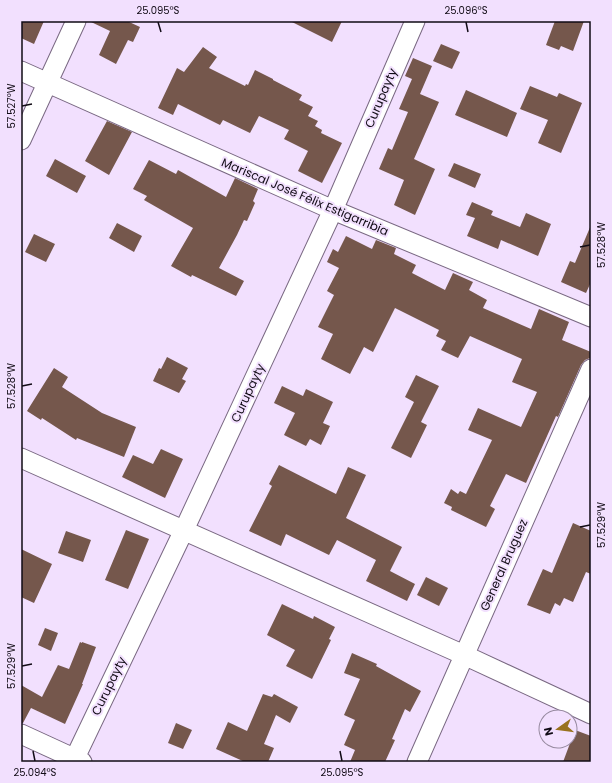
<svg xmlns="http://www.w3.org/2000/svg" width="612" height="783" font-family="Poppins,sans-serif">
<style>
.building{fill:#75574c}
.lines{fill:none;stroke-linecap:round;stroke-linejoin:round}
.street-casing{stroke:#796882;stroke-width:21}
.street{stroke:#fff;stroke-width:19}
.ticks{fill:none;stroke:#110b15;stroke-width:1.5}
.labels{text-anchor:middle;stroke-width:4;stroke-linejoin:round;paint-order:stroke}
.street-label{font-size:12px;fill:#110b15;stroke:#f2e0fe}
.neatline{fill:none;stroke:#110b15;stroke-width:1.5}
.ticks-label{font-size:10px;text-anchor:middle;fill:#110b15}
</style>
<rect width="100%" height="100%" fill="#f2e0fe"/>
<path class="building" d="M21,21H44L34,44L21,38Z
M89,21H127L140,27L133,42L128,40L116,64L99,55L110,31Z
M290,21H342L332,42Z
M555,21H584L573,51L561,46L559,50L546,45Z
M441,44L460,52L452,69L433,61Z
M203,47L217,57L209,68L245,86L246,84L248,85L255,70L273,79V80L302,95L299,100L313,107L308,116L318,121L315,126L322,130L321,133L342,143L322,183L298,171L308,151L284,139L289,130L259,116L250,133L223,120L220,125L178,104L173,115L158,108L177,68L184,72Z
M413,58L432,66L420,94L439,102L414,159L435,169L415,215L394,205L404,180L379,169L388,148L392,150L408,112L399,109L412,79L405,76Z
M530,86L557,97L559,93L582,103L561,153L538,143L548,120L520,109Z
M466,90L517,113L507,137L455,115Z
M107,121L132,132L109,175L85,161Z
M55,159L86,176L77,193L46,176Z
M149,160L176,174L178,170L226,197L235,178L258,189L253,201L255,203L247,221L244,220L237,235L219,268L244,281L236,296L192,275L191,277L171,266L193,228L144,200L147,196L133,189Z
M454,163L481,174L475,188L448,176Z
M472,202L493,211L491,215L520,227L526,213L551,224L538,256L501,240L498,249L467,236L475,218L466,215Z
M117,223L142,236L134,252L109,238Z
M591,225V282L586,293L561,282L570,261L575,263Z
M34,234L55,244L46,262L25,252Z
M346,236L372,249L376,240L396,248L394,254L416,265L412,273L445,290L453,273L464,278L473,282L469,290L487,300L483,308L531,329L539,309L569,322L562,340L591,352L590,358L585,360L581,365L558,417L556,416L526,483L506,474L490,506L495,509L486,527L451,510L452,507L444,503L451,489L458,494L460,491L466,494L492,440L468,430L478,408L521,427L537,392L512,382L522,359L470,336L458,358L441,350L446,341L436,336L439,330L395,308L373,352L364,347L350,374L321,359L333,334L318,327L334,295L327,291L339,268L327,262L333,249L338,252Z
M167,357L188,368L182,379L186,381L179,393L153,381L159,368L161,369Z
M54,368L68,377L62,387L102,413L136,427L124,457L77,438L76,440L42,418L41,420L27,411Z
M416,375L439,386L421,422L427,425L411,458L391,448L414,402L405,397Z
M282,386L303,396L306,389L333,402L323,423L330,426L321,445L310,439L306,446L284,435L295,413L274,403Z
M161,449L183,459L165,498L122,477L133,455L153,464Z
M279,465L336,494L348,467L366,475L346,518L402,547L390,571L415,584L407,601L366,581L376,560L337,540L329,555L286,534L281,546L249,531L272,486L269,484Z
M573,523L591,531V574L586,572L573,602L564,598L560,606L555,603L550,614L527,605L543,569L552,573Z
M126,530L149,539L128,589L105,580Z
M66,531L91,540L83,562L58,553Z
M21,549L52,564L34,603L21,597Z
M426,577L448,588L439,606L417,595Z
M282,604L313,619L314,616L335,627L329,639L331,640L312,679L286,666L295,650L267,635Z
M45,628L58,633L51,651L38,645Z
M80,642L82,643V642L96,647L82,684H83L65,724L31,708L23,723H21V685L42,697L58,665L69,669Z
M352,653L377,664L376,666L421,691L410,712L405,709L392,739L395,740L385,762H350L355,750L344,745L355,720L344,715L360,679L344,673Z
M263,694L272,697L274,694L298,707L290,723L276,715L264,744L274,748L268,762H245L216,749L228,722L247,731Z
M176,723L192,730L183,749L168,743Z
M575,730L591,736V762H563Z"/>
<g class="lines">
<g class="street-casing">
<path id="street" d="M21,71L333,210L591,317
M21,140L76,21
M21,458L464,655L591,714
M21,734L82,762
M73,762L184,530L333,210L415,21
M417,762L591,369"/>
</g>
<use href="#street" class="street"/>
</g>
<path class="ticks" d="M158,22L161,32M466,22L468,32M22,106L32,104M580,247L590,245M22,386L32,384M580,527L590,525M22,666L32,664M33,751L35,761M340,751L342,761"/>
<g class="labels">
<g class="street-label">
<text transform="translate(381 98) rotate(-67)" y="4">Curupayty</text>
<text transform="translate(305 197) rotate(23)" y="4">Mariscal José Félix Estigarribia</text>
<text transform="translate(248 393) rotate(-65)" y="4">Curupayty</text>
<text transform="translate(504 565) rotate(-66)" y="4">General Bruguez</text>
<text transform="translate(109 686) rotate(-64)" y="4">Curupayty</text>
</g>
</g>
<rect width="612" height="783" fill="none" stroke="#f2e0fe" stroke-width="44"/>
<g transform="translate(558 729) rotate(256)"><circle r="19" fill="#f2e0fe" stroke="#988ba1"/>
<path d="M0-3L7 15L0 10L-7 15Z" fill="#99721e"/>
<text y="-6" font-size="11" font-weight="bold" text-anchor="middle" fill="#110b15">N</text>
</g>
<rect x="22" y="22" width="568" height="739" class="neatline"/>
<g class="ticks-label">
<text x="158" y="14">25.095°S</text>
<text x="466" y="14">25.096°S</text>
<text transform="translate(11 106) rotate(-90)" y="4">57.527°W</text>
<text transform="translate(601 245) rotate(-90)" y="4">57.528°W</text>
<text transform="translate(11 386) rotate(-90)" y="4">57.528°W</text>
<text transform="translate(601 525) rotate(-90)" y="4">57.529°W</text>
<text transform="translate(11 666) rotate(-90)" y="4">57.529°W</text>
<text x="35" y="776">25.094°S</text>
<text x="342" y="776">25.095°S</text>
</g>
</svg>
